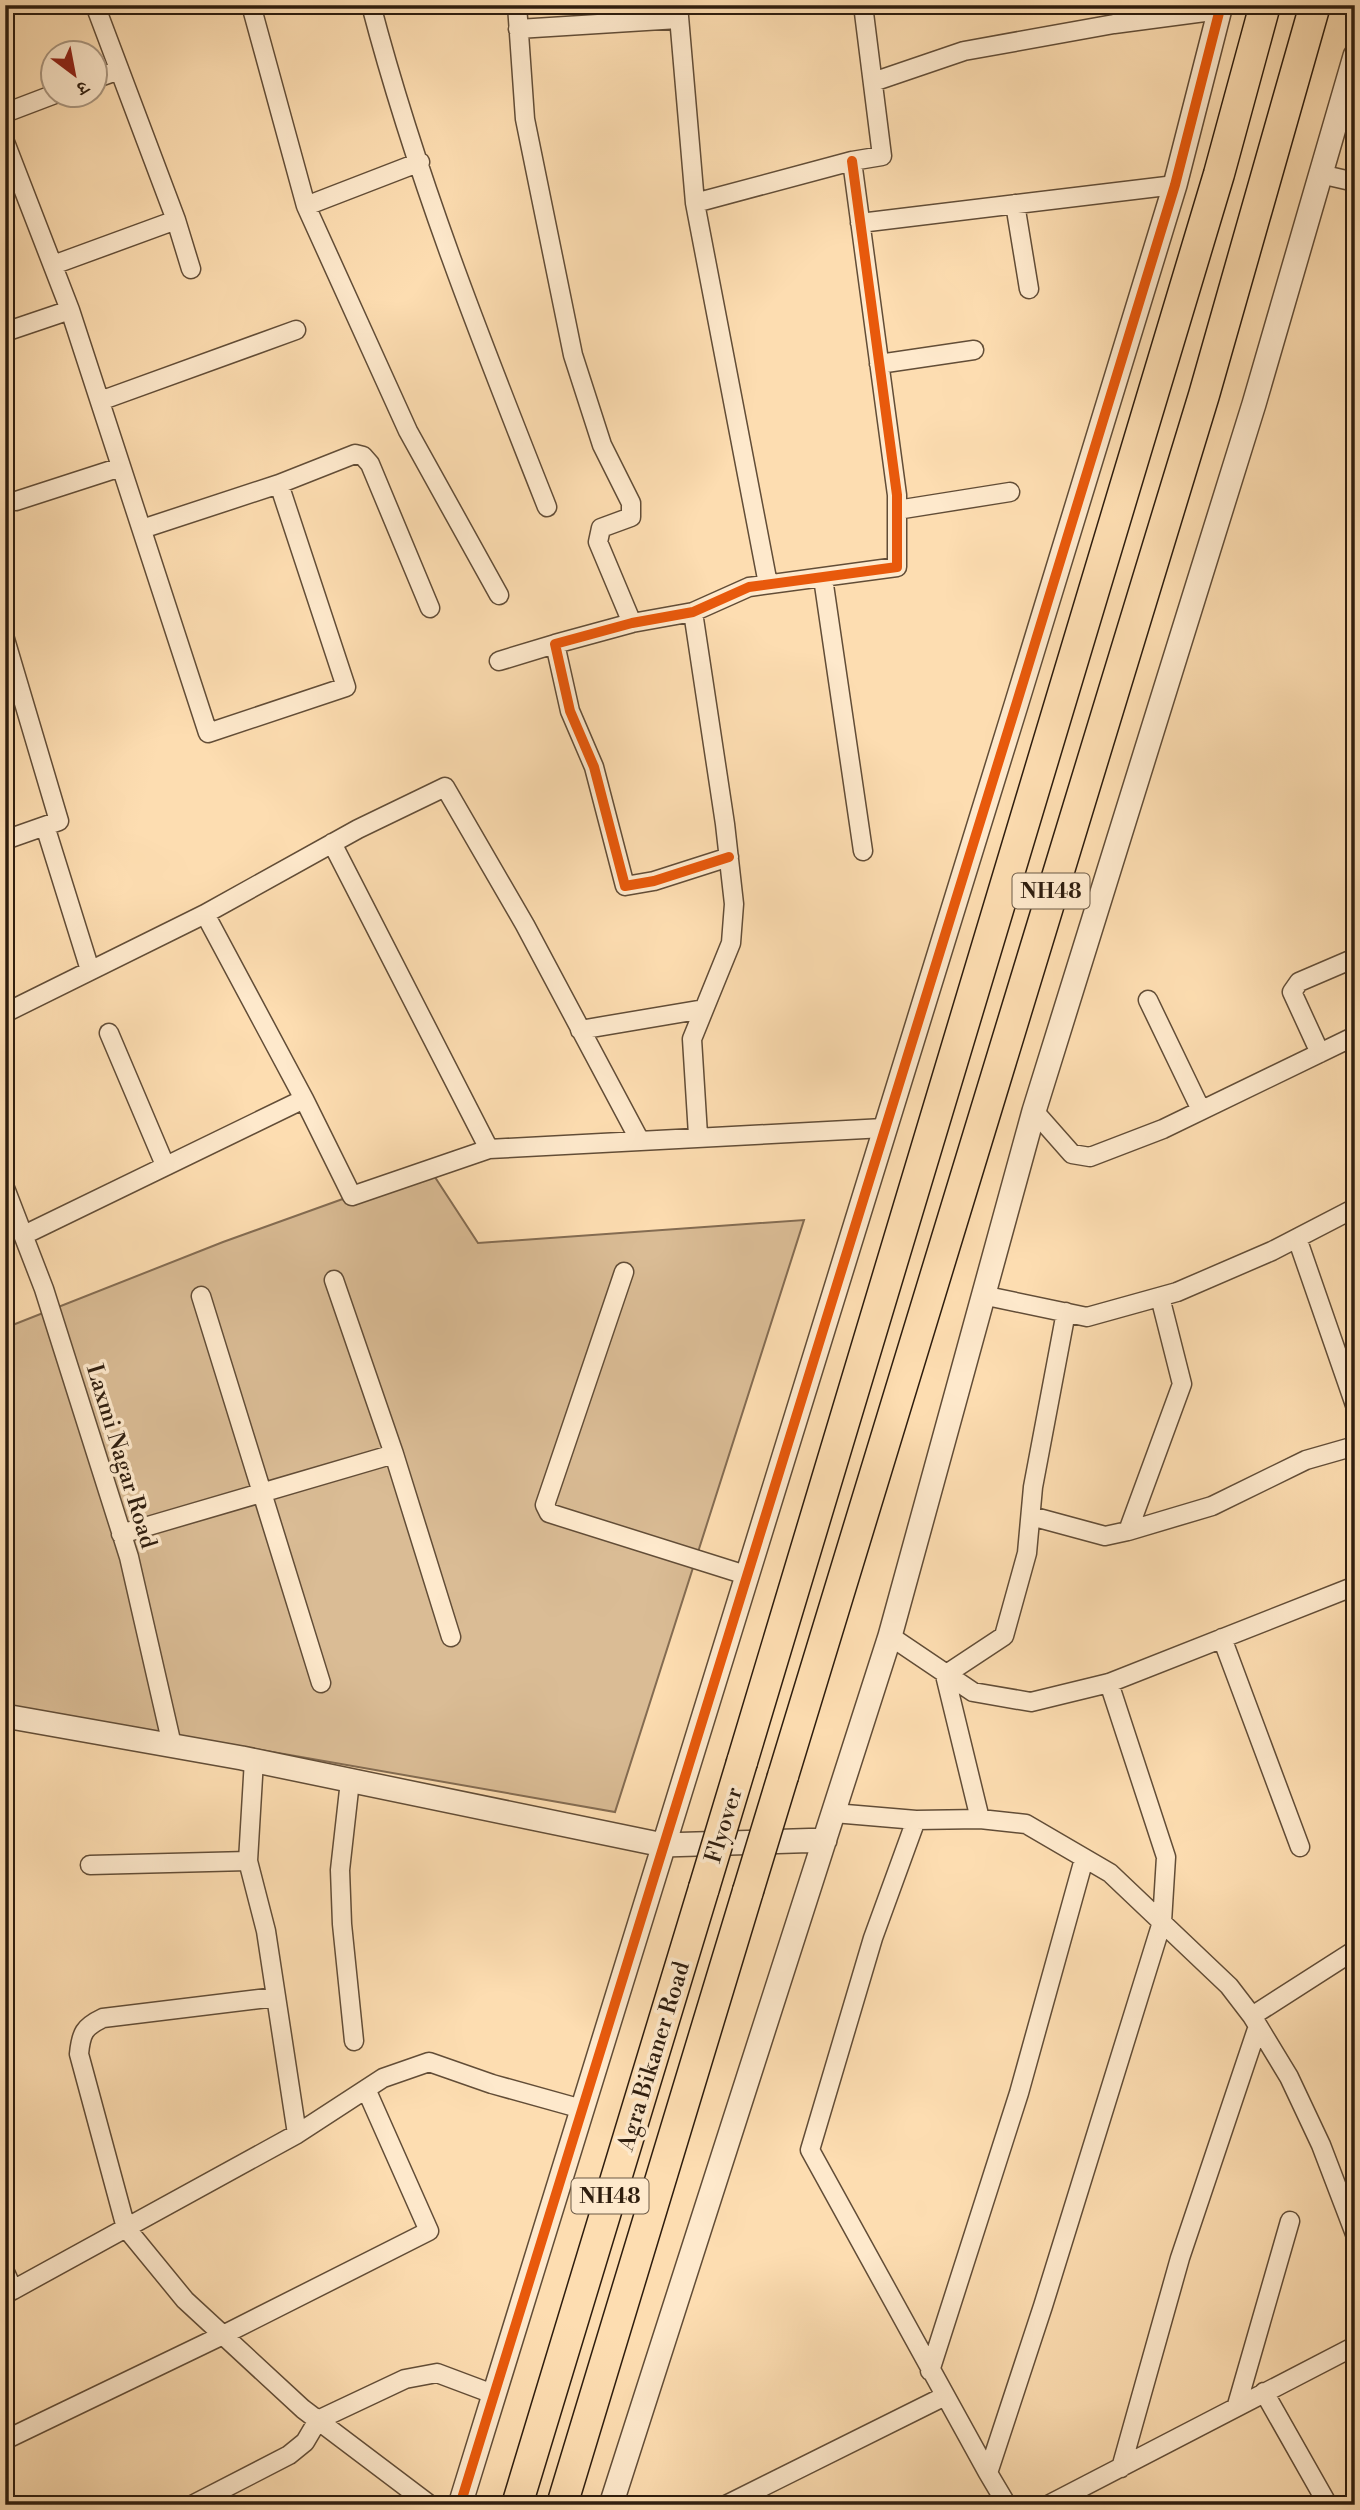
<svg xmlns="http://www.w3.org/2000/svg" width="1360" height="2510" font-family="'Libre Bodoni','Noto Serif Devanagari',serif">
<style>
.green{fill:#dabc95;stroke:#846c52;stroke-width:2}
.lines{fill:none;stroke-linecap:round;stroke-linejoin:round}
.minor-casing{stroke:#624d37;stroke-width:21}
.tertiary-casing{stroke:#624d37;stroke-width:26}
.trunk-casing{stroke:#2e1d0e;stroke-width:33}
.minor{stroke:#fee9cc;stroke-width:18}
.tertiary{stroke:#fee9cc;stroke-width:23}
.trunk{stroke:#fdddb1;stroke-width:30}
.trunk-bridge-casing{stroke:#2e1d0e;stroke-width:33;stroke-linecap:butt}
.trunk-bridge{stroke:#fdddb1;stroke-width:30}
.cycleway-casing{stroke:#fee9cc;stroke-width:15}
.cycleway{stroke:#e8590c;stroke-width:10}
.labels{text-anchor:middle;stroke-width:7;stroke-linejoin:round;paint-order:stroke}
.shield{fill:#fee9cc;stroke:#6c5a47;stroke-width:2}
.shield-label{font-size:21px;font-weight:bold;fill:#2e1d0e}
.street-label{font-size:23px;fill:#2e1d0e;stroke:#fee9cc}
</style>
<rect width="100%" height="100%" fill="#fdddb1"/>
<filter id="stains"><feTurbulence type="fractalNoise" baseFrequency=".00286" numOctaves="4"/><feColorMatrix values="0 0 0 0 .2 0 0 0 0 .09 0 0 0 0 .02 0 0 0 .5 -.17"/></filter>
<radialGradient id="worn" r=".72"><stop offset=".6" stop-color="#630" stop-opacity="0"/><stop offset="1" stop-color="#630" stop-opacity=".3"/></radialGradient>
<path class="green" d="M429,1168L478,1243L804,1220L615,1812L5,1705V1328L223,1242Z"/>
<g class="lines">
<g class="minor-casing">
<path id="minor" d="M95,5L176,220L191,269
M251,5L306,206L420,162
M371,5C416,177 482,343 547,507
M517,5L525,119L573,355L602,445L631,503V517L601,528L598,542L632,623
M678,5L695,203L768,584
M518,29L678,19
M94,79L119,70
M873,82L964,51L1114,24L1220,10
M5,113L55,94
M5,142L70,310L208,733L346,687L279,484
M1320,174L1355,182
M695,203L852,161L882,156L863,5
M1015,204L1029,289
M306,206L408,431L499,595
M860,223L1175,185
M53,265L176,220
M5,332L70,310
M879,364L974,350
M100,401L296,330
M16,501L121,467
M897,510L1010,492
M142,529L279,484L355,454L363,456L370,464L430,608
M823,578L863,851
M693,612L725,824L734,904L731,943L692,1039L698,1135
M5,639L59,821L5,840
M499,661L555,644
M45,826L90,970
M332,843L489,1149
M729,857L654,881L625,886L594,767L570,711L555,644L632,623L693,612L749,587L897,567V495L852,161
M205,914L358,829L445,787L525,925L639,1139
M1148,1000L1201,1110
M5,1013L205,914L304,1099L352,1196L489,1149L884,1128
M580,1030L704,1009
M109,1033L165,1165
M1320,1053L1292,992L1299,982L1355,958
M1034,1111L1072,1154L1090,1157L1163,1129L1355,1036
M5,1188L44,1289L129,1557L172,1745
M24,1235L304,1099
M1297,1238L1355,1405
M624,1272L545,1505L549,1513L749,1576
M334,1280L394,1454L451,1637
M982,1295L1087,1317L1177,1292L1272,1251L1355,1208
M201,1296L321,1683
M1031,1516L1105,1536L1128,1531L1182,1384L1160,1297
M1128,1531L1212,1506L1306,1460L1355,1446
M121,1534L394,1454
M890,1636L973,1692L1031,1702L1109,1683L1355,1586
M1222,1638L1300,1847
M254,1760L248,1861L266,1931L297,2134
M350,1781L340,1870L342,1924L354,2041
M834,1813L916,1820L980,1819L1026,1824L1110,1873L1229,1986L1252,2016L1289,2077L1321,2145L1355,2234
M980,1819L945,1675L1004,1636L1027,1553L1033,1487L1066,1312
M916,1820L873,1938L810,2150L988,2473
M90,1865L248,1861
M276,1997L103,2018C84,2027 81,2033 79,2054L126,2228L185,2300L303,2409L430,2505
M1252,2016L1355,1950
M5,2272L13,2290L5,2294
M13,2290L297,2134L383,2078L429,2062L492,2084L582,2109
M930,2371L1019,2093L1084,1859
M1264,2392L1328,2505
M1237,2405L1290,2221
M5,2440L223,2335L429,2231L366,2089
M1121,2468L1180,2258L1258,2026
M192,2505L289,2455L305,2442L318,2420L405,2379L437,2373L493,2394
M726,2505L943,2397
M1007,2505L988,2473L1043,2306L1162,1922L1166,1857L1109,1683
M1048,2505L1355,2346"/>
</g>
<g class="tertiary-casing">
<path id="tertiary" d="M5,1716L242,1758L663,1845L825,1840
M460,2505L1017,702L1175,185L1221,5
M611,2505L890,1636L1034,1111L1254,404L1355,56"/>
</g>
<g class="trunk-casing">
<path id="trunk" d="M742,1762L1219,174L1265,5
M783,1776L1204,395L1315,5
M517,2505L704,1888
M562,2505L748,1891"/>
</g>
<use href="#minor" class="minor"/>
<use href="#tertiary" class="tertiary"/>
<use href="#trunk" class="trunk"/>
<g class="trunk-bridge-casing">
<path id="trunk-bridge" d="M704,1888L742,1762
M748,1891L783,1776"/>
</g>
<use href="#trunk-bridge" class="trunk-bridge"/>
<g class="cycleway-casing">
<path id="cycleway" d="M729,857L654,881L625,886L594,767L570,711L555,644L632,623L693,612L749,587L897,567V495L852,161
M460,2505L1017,702L1175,185L1221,5"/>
</g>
<use href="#cycleway" class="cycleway"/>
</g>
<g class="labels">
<g class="shield">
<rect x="1012.5" y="873.5" width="77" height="35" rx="5"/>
<rect x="571.5" y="2178.5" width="77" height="35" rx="5"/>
</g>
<g class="shield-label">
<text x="1051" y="898">NH48</text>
<text x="610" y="2203">NH48</text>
</g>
<g class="street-label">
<text transform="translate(122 1456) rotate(73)" y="8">Laxmi Nagar Road</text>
<text transform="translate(723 1825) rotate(-73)" y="8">Flyover</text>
<text transform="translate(653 2056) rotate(-73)" y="8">Agra Bikaner Road</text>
</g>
</g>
<rect width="1360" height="2510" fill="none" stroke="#fdddb1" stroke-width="28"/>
<rect x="7" y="7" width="1346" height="2496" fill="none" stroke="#2e1d0e" stroke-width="3.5"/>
<rect x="14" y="14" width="1332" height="2482" fill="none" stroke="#2e1d0e" stroke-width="2"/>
<g transform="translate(74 74) rotate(148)"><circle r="33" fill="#fee9cc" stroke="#ab9780" stroke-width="2"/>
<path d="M0-5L12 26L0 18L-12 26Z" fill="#8f2418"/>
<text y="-10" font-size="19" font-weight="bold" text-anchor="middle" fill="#2e1d0e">उ</text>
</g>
<rect width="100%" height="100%" filter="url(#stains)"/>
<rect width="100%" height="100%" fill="url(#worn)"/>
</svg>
